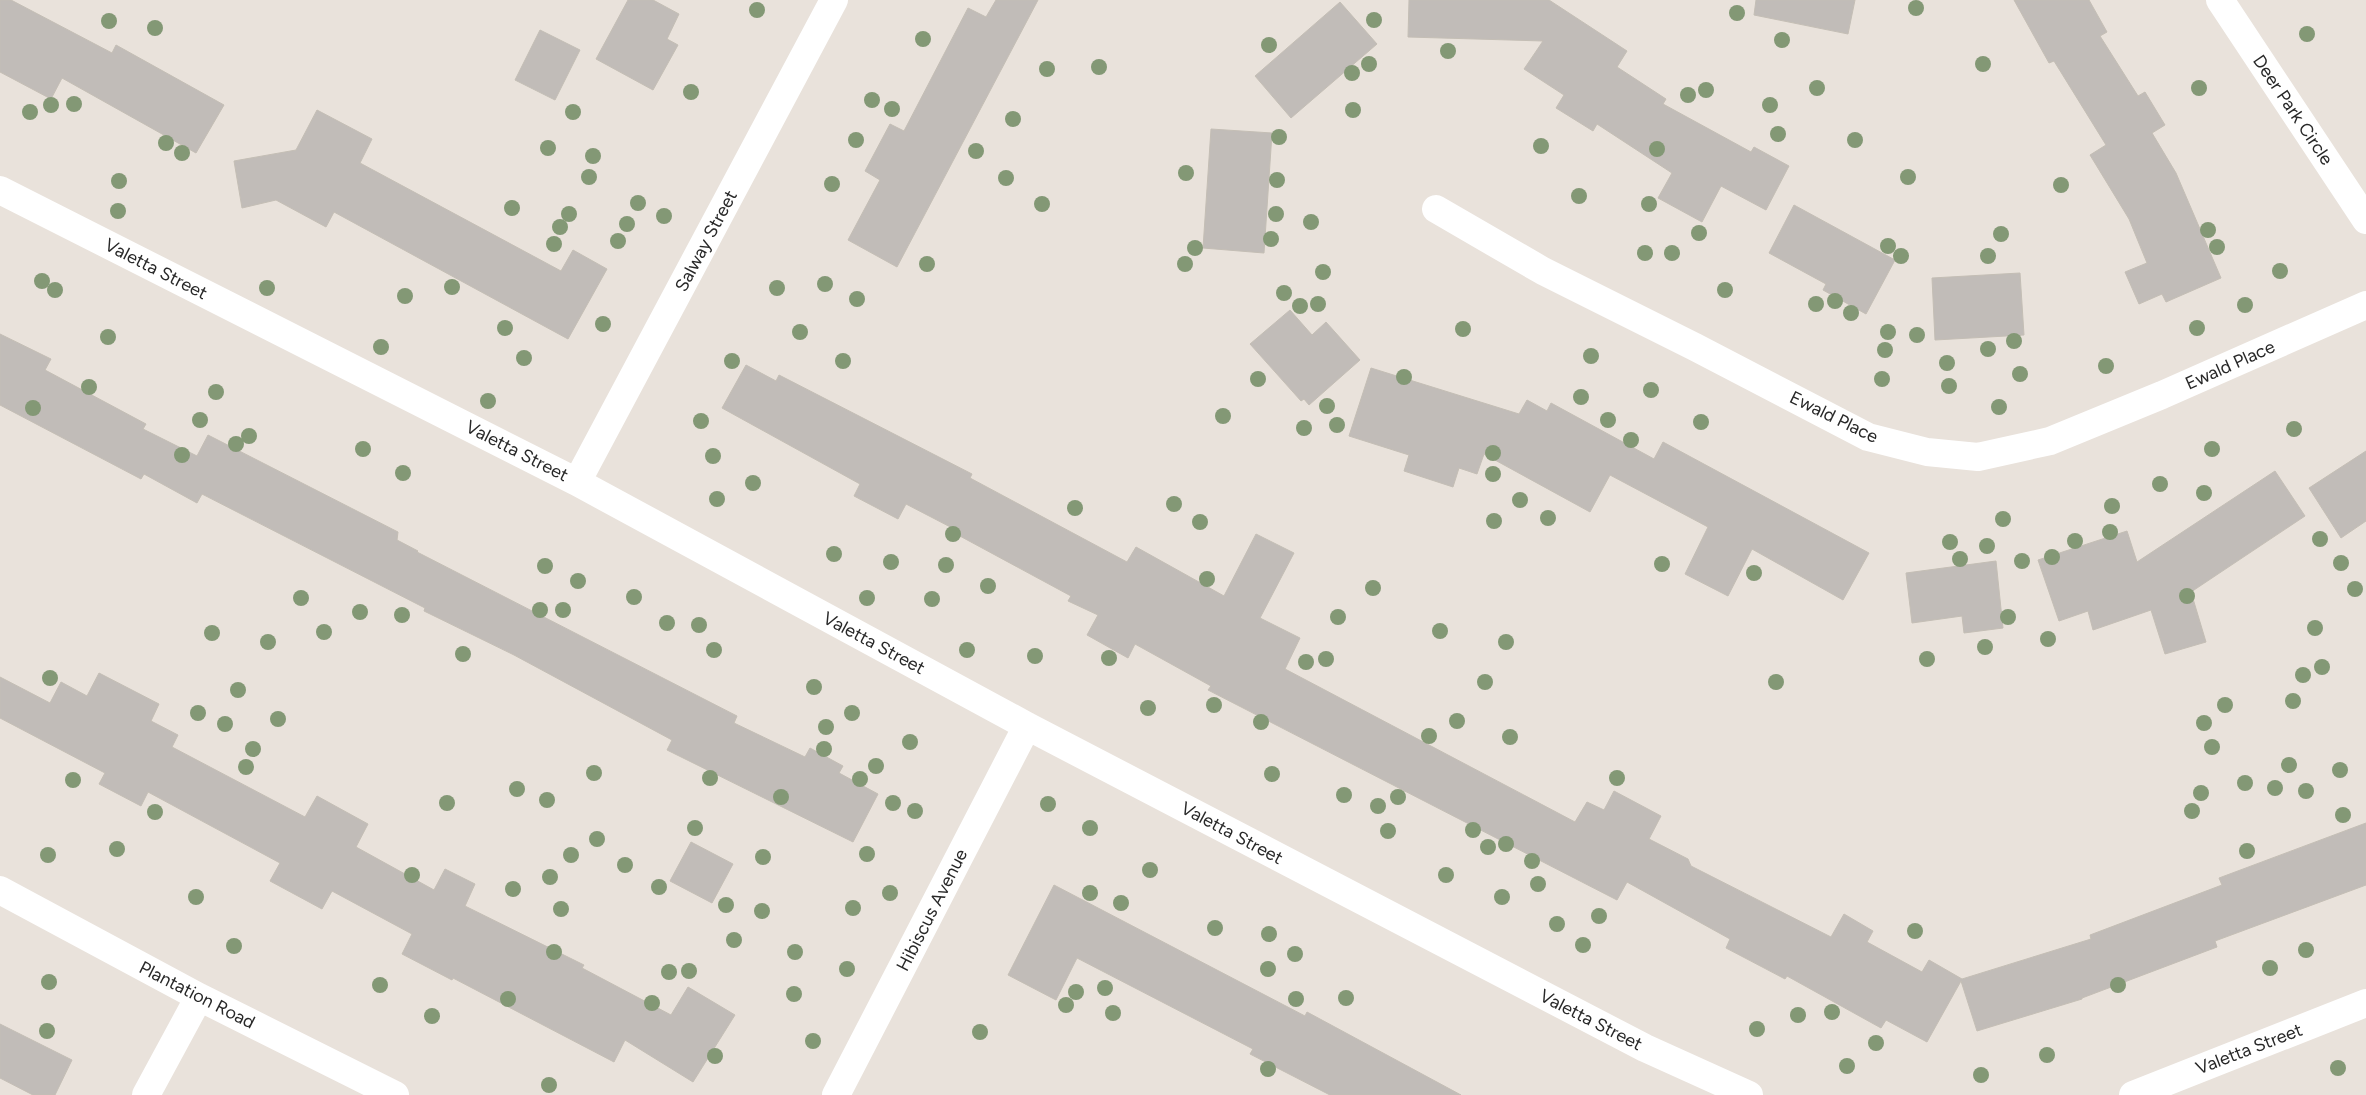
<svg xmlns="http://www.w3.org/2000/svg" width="2366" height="1095" font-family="Figtree,sans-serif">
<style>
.building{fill:#c1bcb8;stroke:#c4beb5}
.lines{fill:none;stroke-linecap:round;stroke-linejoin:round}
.minor{stroke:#fff;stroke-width:28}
.tree{fill:#839875}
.labels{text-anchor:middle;stroke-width:4.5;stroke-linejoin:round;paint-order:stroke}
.street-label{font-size:18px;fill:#282828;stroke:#fff}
</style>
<rect width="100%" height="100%" fill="#e9e2db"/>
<path class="building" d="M0,0H11L112,53L116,45L224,105L196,153L62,78L51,99L0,72Z
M628,0H653L679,14L667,39L678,45L653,90L596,59Z
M996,0H1038L897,267L848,240L880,180L865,171L890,124L904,131L968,8L986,17Z
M1409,0H1549L1627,51L1617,67L1666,99L1663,104L1751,152L1754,147L1789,166L1766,210L1721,186L1702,222L1658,198L1672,173L1597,124L1593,131L1556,108L1564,95L1524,69L1543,41L1408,37Z
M1756,0H1855L1848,34L1754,15Z
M2014,0H2089L2107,32L2100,36L2138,96L2145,92L2165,125L2152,133L2176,173L2221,278L2166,302L2162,294L2139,304L2125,272L2147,263L2129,219L2090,155L2106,145L2054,61L2049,63Z
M1340,2L1377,44L1291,118L1255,76Z
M540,30L580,50L555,100L515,80Z
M317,110L372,139L360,163L561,271L573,250L607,269L568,339L334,212L326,227L276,200L242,208L234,161L296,150Z
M1211,129L1272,133L1264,253L1203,248Z
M1794,205L1895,260L1866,314L1823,290L1826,284L1769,253Z
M2020,273L2024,335L1935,340L1932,278Z
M1290,310L1312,335L1326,322L1360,360L1309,405L1304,399L1301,401L1250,344Z
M0,334L51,359L45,370L146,424L143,429L197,456L208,435L398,532L397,540L418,551L417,552L737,716L734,723L805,757L810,748L843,766L839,773L878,794L853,842L667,750L672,740L514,655L424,611L425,608L202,494L197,503L144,474L141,479L0,405Z
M746,365L776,381L779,375L972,474L970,478L1127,562L1136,547L1224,596L1256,534L1294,553L1260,618L1300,638L1285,669L1575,822L1587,802L1604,810L1614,791L1661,816L1649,839L1688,859L1691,866L1831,937L1844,914L1873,931L1867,942L1922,972L1929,960L1962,979L2091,939L2090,935L2222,885L2219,878L2366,823V885L2215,941L2217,947L2082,998V999L1977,1031L1961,981L1927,1042L1886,1020L1881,1028L1787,976L1785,979L1726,948L1730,939L1627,882L1617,900L1208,690L1211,686L1135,644L1128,658L1087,635L1098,615L1068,601L1071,596L958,535L960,532L906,504L898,519L854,496L860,484L722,408Z
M1371,368L1519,414L1527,400L1547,411L1551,403L1654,459L1663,442L1869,553L1843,600L1752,549L1728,596L1685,574L1708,527L1610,475L1590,512L1484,454L1477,474L1459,468L1453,487L1404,471L1409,455L1349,436Z
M2366,451V521L2341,538L2309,488Z
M2275,471L2305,516L2191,592L2206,642L2165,654L2151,610L2093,630L2088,611L2059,621L2038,560L2127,531L2137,562Z
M1996,561L2003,628L1964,633L1962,616L1912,623L1906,573Z
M99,673L159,704L151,721L178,735L172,747L305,817L317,796L368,824L356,847L434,890L445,869L475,884L465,906L584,965L582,968L671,1015L688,987L735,1015L693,1082L625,1040L614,1062L453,978L452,980L402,954L412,934L332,891L322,909L270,881L280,863L148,792L141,806L99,784L105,773L0,718V677L50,703L61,682L87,696Z
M691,842L733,864L712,903L670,881Z
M1054,885L1305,1016L1307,1012L1461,1095H1330L1250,1054L1253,1049L1077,958L1056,1000L1008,975Z
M0,1024L72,1060L55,1095H33L0,1078Z"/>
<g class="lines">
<path class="minor" d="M2220,0L2366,220
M0,190L577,482L1027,726L1645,1048L1749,1095
M1436,209L1543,271L1695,347L1868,437L1927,452L1978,457L2050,441L2162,395L2366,305
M577,482L834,0
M0,890L199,997L395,1095
M146,1095L199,997
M836,1095L1027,726
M2133,1095L2366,1003"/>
</g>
<g class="tree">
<circle cx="1916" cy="8" r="8"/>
<circle cx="757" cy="10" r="8"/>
<circle cx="1737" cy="13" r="8"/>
<circle cx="1374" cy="20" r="8"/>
<circle cx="109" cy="21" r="8"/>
<circle cx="155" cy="28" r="8"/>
<circle cx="2307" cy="34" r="8"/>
<circle cx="923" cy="39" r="8"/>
<circle cx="1782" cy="40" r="8"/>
<circle cx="1269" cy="45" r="8"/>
<circle cx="1448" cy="51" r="8"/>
<circle cx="1369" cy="64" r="8"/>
<circle cx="1983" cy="64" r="8"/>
<circle cx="1099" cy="67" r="8"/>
<circle cx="1047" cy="69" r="8"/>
<circle cx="1352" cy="73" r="8"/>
<circle cx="1817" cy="88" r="8"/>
<circle cx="2199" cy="88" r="8"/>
<circle cx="1706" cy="90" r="8"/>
<circle cx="691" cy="92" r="8"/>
<circle cx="1688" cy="95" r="8"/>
<circle cx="872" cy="100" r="8"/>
<circle cx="74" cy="104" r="8"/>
<circle cx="51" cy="105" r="8"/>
<circle cx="1770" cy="105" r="8"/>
<circle cx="892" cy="109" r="8"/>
<circle cx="1353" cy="110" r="8"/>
<circle cx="30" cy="112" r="8"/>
<circle cx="573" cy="112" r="8"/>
<circle cx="1013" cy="119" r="8"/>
<circle cx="1778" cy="134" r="8"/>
<circle cx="1279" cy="137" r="8"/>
<circle cx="856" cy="140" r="8"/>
<circle cx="1855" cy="140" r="8"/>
<circle cx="166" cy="143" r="8"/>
<circle cx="1541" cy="146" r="8"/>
<circle cx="548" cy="148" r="8"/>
<circle cx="1657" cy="149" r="8"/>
<circle cx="976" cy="151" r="8"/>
<circle cx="182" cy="153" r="8"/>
<circle cx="593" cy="156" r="8"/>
<circle cx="1186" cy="173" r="8"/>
<circle cx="589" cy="177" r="8"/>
<circle cx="1908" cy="177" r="8"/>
<circle cx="1006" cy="178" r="8"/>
<circle cx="1277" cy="180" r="8"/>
<circle cx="119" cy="181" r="8"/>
<circle cx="832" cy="184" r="8"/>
<circle cx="2061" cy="185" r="8"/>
<circle cx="1579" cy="196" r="8"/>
<circle cx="638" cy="203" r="8"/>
<circle cx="1042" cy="204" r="8"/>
<circle cx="1649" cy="204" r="8"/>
<circle cx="512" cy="208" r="8"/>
<circle cx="118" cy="211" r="8"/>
<circle cx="569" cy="214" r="8"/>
<circle cx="1276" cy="214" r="8"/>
<circle cx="664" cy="216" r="8"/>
<circle cx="1311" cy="222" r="8"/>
<circle cx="627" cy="224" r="8"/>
<circle cx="560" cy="227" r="8"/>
<circle cx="2208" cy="230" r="8"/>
<circle cx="1699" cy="233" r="8"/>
<circle cx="2001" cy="234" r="8"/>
<circle cx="1271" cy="239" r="8"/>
<circle cx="618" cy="241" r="8"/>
<circle cx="554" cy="244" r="8"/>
<circle cx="1888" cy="246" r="8"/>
<circle cx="2217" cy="247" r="8"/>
<circle cx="1195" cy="248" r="8"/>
<circle cx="1645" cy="253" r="8"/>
<circle cx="1672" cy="253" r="8"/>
<circle cx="1901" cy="256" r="8"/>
<circle cx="1988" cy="256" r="8"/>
<circle cx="927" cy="264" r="8"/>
<circle cx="1185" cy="264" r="8"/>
<circle cx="2280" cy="271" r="8"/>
<circle cx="1323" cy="272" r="8"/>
<circle cx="42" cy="281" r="8"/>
<circle cx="825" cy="284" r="8"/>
<circle cx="452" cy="287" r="8"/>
<circle cx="267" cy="288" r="8"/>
<circle cx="777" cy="288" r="8"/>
<circle cx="55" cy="290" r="8"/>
<circle cx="1725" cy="290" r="8"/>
<circle cx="1284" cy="293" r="8"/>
<circle cx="405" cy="296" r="8"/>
<circle cx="857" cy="299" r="8"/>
<circle cx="1835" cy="301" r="8"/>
<circle cx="1318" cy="304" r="8"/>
<circle cx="1816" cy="304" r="8"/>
<circle cx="2245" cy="305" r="8"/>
<circle cx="1300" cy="306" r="8"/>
<circle cx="1851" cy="313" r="8"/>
<circle cx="603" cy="324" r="8"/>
<circle cx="505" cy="328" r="8"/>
<circle cx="2197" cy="328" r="8"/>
<circle cx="1463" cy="329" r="8"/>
<circle cx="800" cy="332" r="8"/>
<circle cx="1888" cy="332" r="8"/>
<circle cx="1917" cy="335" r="8"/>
<circle cx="108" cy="337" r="8"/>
<circle cx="2014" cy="341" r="8"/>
<circle cx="381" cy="347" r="8"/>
<circle cx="1988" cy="349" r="8"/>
<circle cx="1885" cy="350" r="8"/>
<circle cx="1591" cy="356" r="8"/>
<circle cx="524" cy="358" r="8"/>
<circle cx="732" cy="361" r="8"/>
<circle cx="843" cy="361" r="8"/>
<circle cx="1947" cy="363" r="8"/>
<circle cx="2106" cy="366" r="8"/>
<circle cx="2020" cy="374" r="8"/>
<circle cx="1404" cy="377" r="8"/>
<circle cx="1258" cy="379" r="8"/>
<circle cx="1882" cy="379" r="8"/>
<circle cx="1949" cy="386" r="8"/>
<circle cx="89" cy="387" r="8"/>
<circle cx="1651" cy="390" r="8"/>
<circle cx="216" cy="392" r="8"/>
<circle cx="1581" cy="397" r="8"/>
<circle cx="488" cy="401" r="8"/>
<circle cx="1327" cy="406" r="8"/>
<circle cx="1999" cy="407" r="8"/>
<circle cx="33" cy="408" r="8"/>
<circle cx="1223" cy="416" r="8"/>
<circle cx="200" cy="420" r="8"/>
<circle cx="1608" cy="420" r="8"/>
<circle cx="701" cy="421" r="8"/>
<circle cx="1701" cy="422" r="8"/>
<circle cx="1337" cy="425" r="8"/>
<circle cx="1304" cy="428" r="8"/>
<circle cx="2294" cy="429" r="8"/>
<circle cx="249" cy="436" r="8"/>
<circle cx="1631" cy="440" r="8"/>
<circle cx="236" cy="444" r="8"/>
<circle cx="363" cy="449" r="8"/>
<circle cx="2212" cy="449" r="8"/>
<circle cx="1493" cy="453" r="8"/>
<circle cx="182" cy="455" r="8"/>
<circle cx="713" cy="456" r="8"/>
<circle cx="403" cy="473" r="8"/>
<circle cx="1493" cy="474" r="8"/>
<circle cx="753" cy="483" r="8"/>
<circle cx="2160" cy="484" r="8"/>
<circle cx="2204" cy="493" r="8"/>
<circle cx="717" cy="499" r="8"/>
<circle cx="1520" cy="500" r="8"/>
<circle cx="1174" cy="504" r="8"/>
<circle cx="2112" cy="506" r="8"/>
<circle cx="1075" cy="508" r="8"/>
<circle cx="1548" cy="518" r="8"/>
<circle cx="2003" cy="519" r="8"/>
<circle cx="1494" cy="521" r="8"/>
<circle cx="1200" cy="522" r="8"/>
<circle cx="2110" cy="532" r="8"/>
<circle cx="953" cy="534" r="8"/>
<circle cx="2320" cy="539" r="8"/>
<circle cx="2075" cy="541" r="8"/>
<circle cx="1950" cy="542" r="8"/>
<circle cx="1987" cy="546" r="8"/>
<circle cx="834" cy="554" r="8"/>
<circle cx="2052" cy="557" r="8"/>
<circle cx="1960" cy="559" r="8"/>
<circle cx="2022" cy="561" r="8"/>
<circle cx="891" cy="562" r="8"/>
<circle cx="2341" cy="563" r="8"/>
<circle cx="1662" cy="564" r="8"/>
<circle cx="946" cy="565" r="8"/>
<circle cx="545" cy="566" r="8"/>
<circle cx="1754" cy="573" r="8"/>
<circle cx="1207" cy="579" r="8"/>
<circle cx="578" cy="581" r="8"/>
<circle cx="988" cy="586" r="8"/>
<circle cx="1373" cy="588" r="8"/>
<circle cx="2355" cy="589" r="8"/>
<circle cx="2187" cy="596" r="8"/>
<circle cx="634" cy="597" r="8"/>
<circle cx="301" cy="598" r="8"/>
<circle cx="867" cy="598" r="8"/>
<circle cx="932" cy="599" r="8"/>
<circle cx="540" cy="610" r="8"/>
<circle cx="563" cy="610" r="8"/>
<circle cx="360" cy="612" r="8"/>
<circle cx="402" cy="615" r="8"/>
<circle cx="1338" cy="617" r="8"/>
<circle cx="2008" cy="617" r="8"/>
<circle cx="667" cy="623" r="8"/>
<circle cx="699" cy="625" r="8"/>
<circle cx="2315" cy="628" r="8"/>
<circle cx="1440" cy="631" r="8"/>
<circle cx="324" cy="632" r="8"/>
<circle cx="212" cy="633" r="8"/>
<circle cx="2048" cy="639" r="8"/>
<circle cx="268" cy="642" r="8"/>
<circle cx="1506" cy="642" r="8"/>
<circle cx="1985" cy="647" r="8"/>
<circle cx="714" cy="650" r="8"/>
<circle cx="967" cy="650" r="8"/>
<circle cx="463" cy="654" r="8"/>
<circle cx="1035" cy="656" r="8"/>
<circle cx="1109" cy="658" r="8"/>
<circle cx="1326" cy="659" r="8"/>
<circle cx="1927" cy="659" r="8"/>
<circle cx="1306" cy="662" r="8"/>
<circle cx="2322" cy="667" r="8"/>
<circle cx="2303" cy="675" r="8"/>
<circle cx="50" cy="678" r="8"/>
<circle cx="1485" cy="682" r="8"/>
<circle cx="1776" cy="682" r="8"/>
<circle cx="814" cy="687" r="8"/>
<circle cx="238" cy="690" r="8"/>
<circle cx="2293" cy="701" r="8"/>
<circle cx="1214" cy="705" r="8"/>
<circle cx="2225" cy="705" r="8"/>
<circle cx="1148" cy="708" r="8"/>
<circle cx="198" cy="713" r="8"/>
<circle cx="852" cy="713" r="8"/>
<circle cx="278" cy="719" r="8"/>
<circle cx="1457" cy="721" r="8"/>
<circle cx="1261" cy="722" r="8"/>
<circle cx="2204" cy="723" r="8"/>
<circle cx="225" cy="724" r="8"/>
<circle cx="826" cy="727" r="8"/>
<circle cx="1429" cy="736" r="8"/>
<circle cx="1510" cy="737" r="8"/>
<circle cx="910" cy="742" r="8"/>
<circle cx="2212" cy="747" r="8"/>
<circle cx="253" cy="749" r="8"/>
<circle cx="824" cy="749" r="8"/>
<circle cx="2289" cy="765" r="8"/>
<circle cx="876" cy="766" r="8"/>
<circle cx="246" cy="767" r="8"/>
<circle cx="2340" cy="770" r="8"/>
<circle cx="594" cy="773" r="8"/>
<circle cx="1272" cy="774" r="8"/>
<circle cx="710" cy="778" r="8"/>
<circle cx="1617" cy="778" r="8"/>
<circle cx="860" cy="779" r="8"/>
<circle cx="73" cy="780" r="8"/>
<circle cx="2245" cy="783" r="8"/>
<circle cx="2275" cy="788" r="8"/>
<circle cx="517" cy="789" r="8"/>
<circle cx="2306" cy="791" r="8"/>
<circle cx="2201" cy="793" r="8"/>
<circle cx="1344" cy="795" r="8"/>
<circle cx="781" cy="797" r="8"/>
<circle cx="1398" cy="797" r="8"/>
<circle cx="547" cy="800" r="8"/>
<circle cx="447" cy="803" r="8"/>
<circle cx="893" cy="803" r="8"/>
<circle cx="1048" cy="804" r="8"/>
<circle cx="1378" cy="806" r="8"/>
<circle cx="915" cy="811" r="8"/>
<circle cx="2192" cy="811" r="8"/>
<circle cx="155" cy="812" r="8"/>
<circle cx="2343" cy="815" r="8"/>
<circle cx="695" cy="828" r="8"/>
<circle cx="1090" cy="828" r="8"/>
<circle cx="1473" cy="830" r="8"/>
<circle cx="1388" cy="831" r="8"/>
<circle cx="597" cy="839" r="8"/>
<circle cx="1506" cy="844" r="8"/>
<circle cx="1488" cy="847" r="8"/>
<circle cx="117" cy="849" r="8"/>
<circle cx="2247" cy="851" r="8"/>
<circle cx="867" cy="854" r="8"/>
<circle cx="48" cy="855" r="8"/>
<circle cx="571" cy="855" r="8"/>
<circle cx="763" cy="857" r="8"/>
<circle cx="1532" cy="861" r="8"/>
<circle cx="625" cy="865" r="8"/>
<circle cx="1150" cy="870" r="8"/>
<circle cx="412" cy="875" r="8"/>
<circle cx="1446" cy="875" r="8"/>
<circle cx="550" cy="877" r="8"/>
<circle cx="1538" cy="884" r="8"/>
<circle cx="659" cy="887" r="8"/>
<circle cx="513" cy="889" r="8"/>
<circle cx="890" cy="893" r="8"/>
<circle cx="1090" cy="893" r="8"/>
<circle cx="196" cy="897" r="8"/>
<circle cx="1502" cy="897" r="8"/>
<circle cx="1121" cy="903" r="8"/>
<circle cx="726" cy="905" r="8"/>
<circle cx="853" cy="908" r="8"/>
<circle cx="561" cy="909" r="8"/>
<circle cx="762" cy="911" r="8"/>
<circle cx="1599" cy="916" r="8"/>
<circle cx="1557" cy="924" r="8"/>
<circle cx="1215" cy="928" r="8"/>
<circle cx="1915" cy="931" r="8"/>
<circle cx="1269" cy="934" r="8"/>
<circle cx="734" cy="940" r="8"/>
<circle cx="1583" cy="945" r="8"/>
<circle cx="234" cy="946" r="8"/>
<circle cx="2306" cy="950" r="8"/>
<circle cx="554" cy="952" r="8"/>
<circle cx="795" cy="952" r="8"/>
<circle cx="1295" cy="954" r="8"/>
<circle cx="2270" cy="968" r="8"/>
<circle cx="847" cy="969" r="8"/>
<circle cx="1268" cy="969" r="8"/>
<circle cx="689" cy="971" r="8"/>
<circle cx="669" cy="972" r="8"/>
<circle cx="49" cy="982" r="8"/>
<circle cx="380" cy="985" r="8"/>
<circle cx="2118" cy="985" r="8"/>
<circle cx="1105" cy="988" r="8"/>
<circle cx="1076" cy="992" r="8"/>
<circle cx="794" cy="994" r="8"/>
<circle cx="1346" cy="998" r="8"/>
<circle cx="508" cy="999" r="8"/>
<circle cx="1296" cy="999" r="8"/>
<circle cx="652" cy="1003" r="8"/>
<circle cx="1066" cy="1005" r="8"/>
<circle cx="1832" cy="1012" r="8"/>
<circle cx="1113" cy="1013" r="8"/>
<circle cx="1798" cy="1015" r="8"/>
<circle cx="432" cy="1016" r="8"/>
<circle cx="1757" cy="1029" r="8"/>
<circle cx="47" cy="1031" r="8"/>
<circle cx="980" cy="1032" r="8"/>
<circle cx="813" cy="1041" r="8"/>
<circle cx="1876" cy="1043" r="8"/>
<circle cx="2047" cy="1055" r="8"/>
<circle cx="715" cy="1056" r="8"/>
<circle cx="1847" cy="1066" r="8"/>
<circle cx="2338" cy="1068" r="8"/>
<circle cx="1268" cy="1069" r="8"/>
<circle cx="1981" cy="1075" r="8"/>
<circle cx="549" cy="1085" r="8"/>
</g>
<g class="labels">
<g class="street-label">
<text transform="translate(2293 110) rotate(56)" y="6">Deer Park Circle</text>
<text transform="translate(706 241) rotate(-62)" y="6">Salway Street</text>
<text transform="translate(156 269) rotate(27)" y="6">Valetta Street</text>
<text transform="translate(2230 365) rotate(-24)" y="6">Ewald Place</text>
<text transform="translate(1834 417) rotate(26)" y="6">Ewald Place</text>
<text transform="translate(517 451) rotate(27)" y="6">Valetta Street</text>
<text transform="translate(874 643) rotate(28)" y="6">Valetta Street</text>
<text transform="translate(1232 833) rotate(28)" y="6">Valetta Street</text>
<text transform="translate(932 910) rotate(-63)" y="6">Hibiscus Avenue</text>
<text transform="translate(197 995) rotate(27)" y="6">Plantation Road</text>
<text transform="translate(1591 1020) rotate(27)" y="6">Valetta Street</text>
<text transform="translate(2249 1049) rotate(-21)" y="6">Valetta Street</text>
</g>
</g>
</svg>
